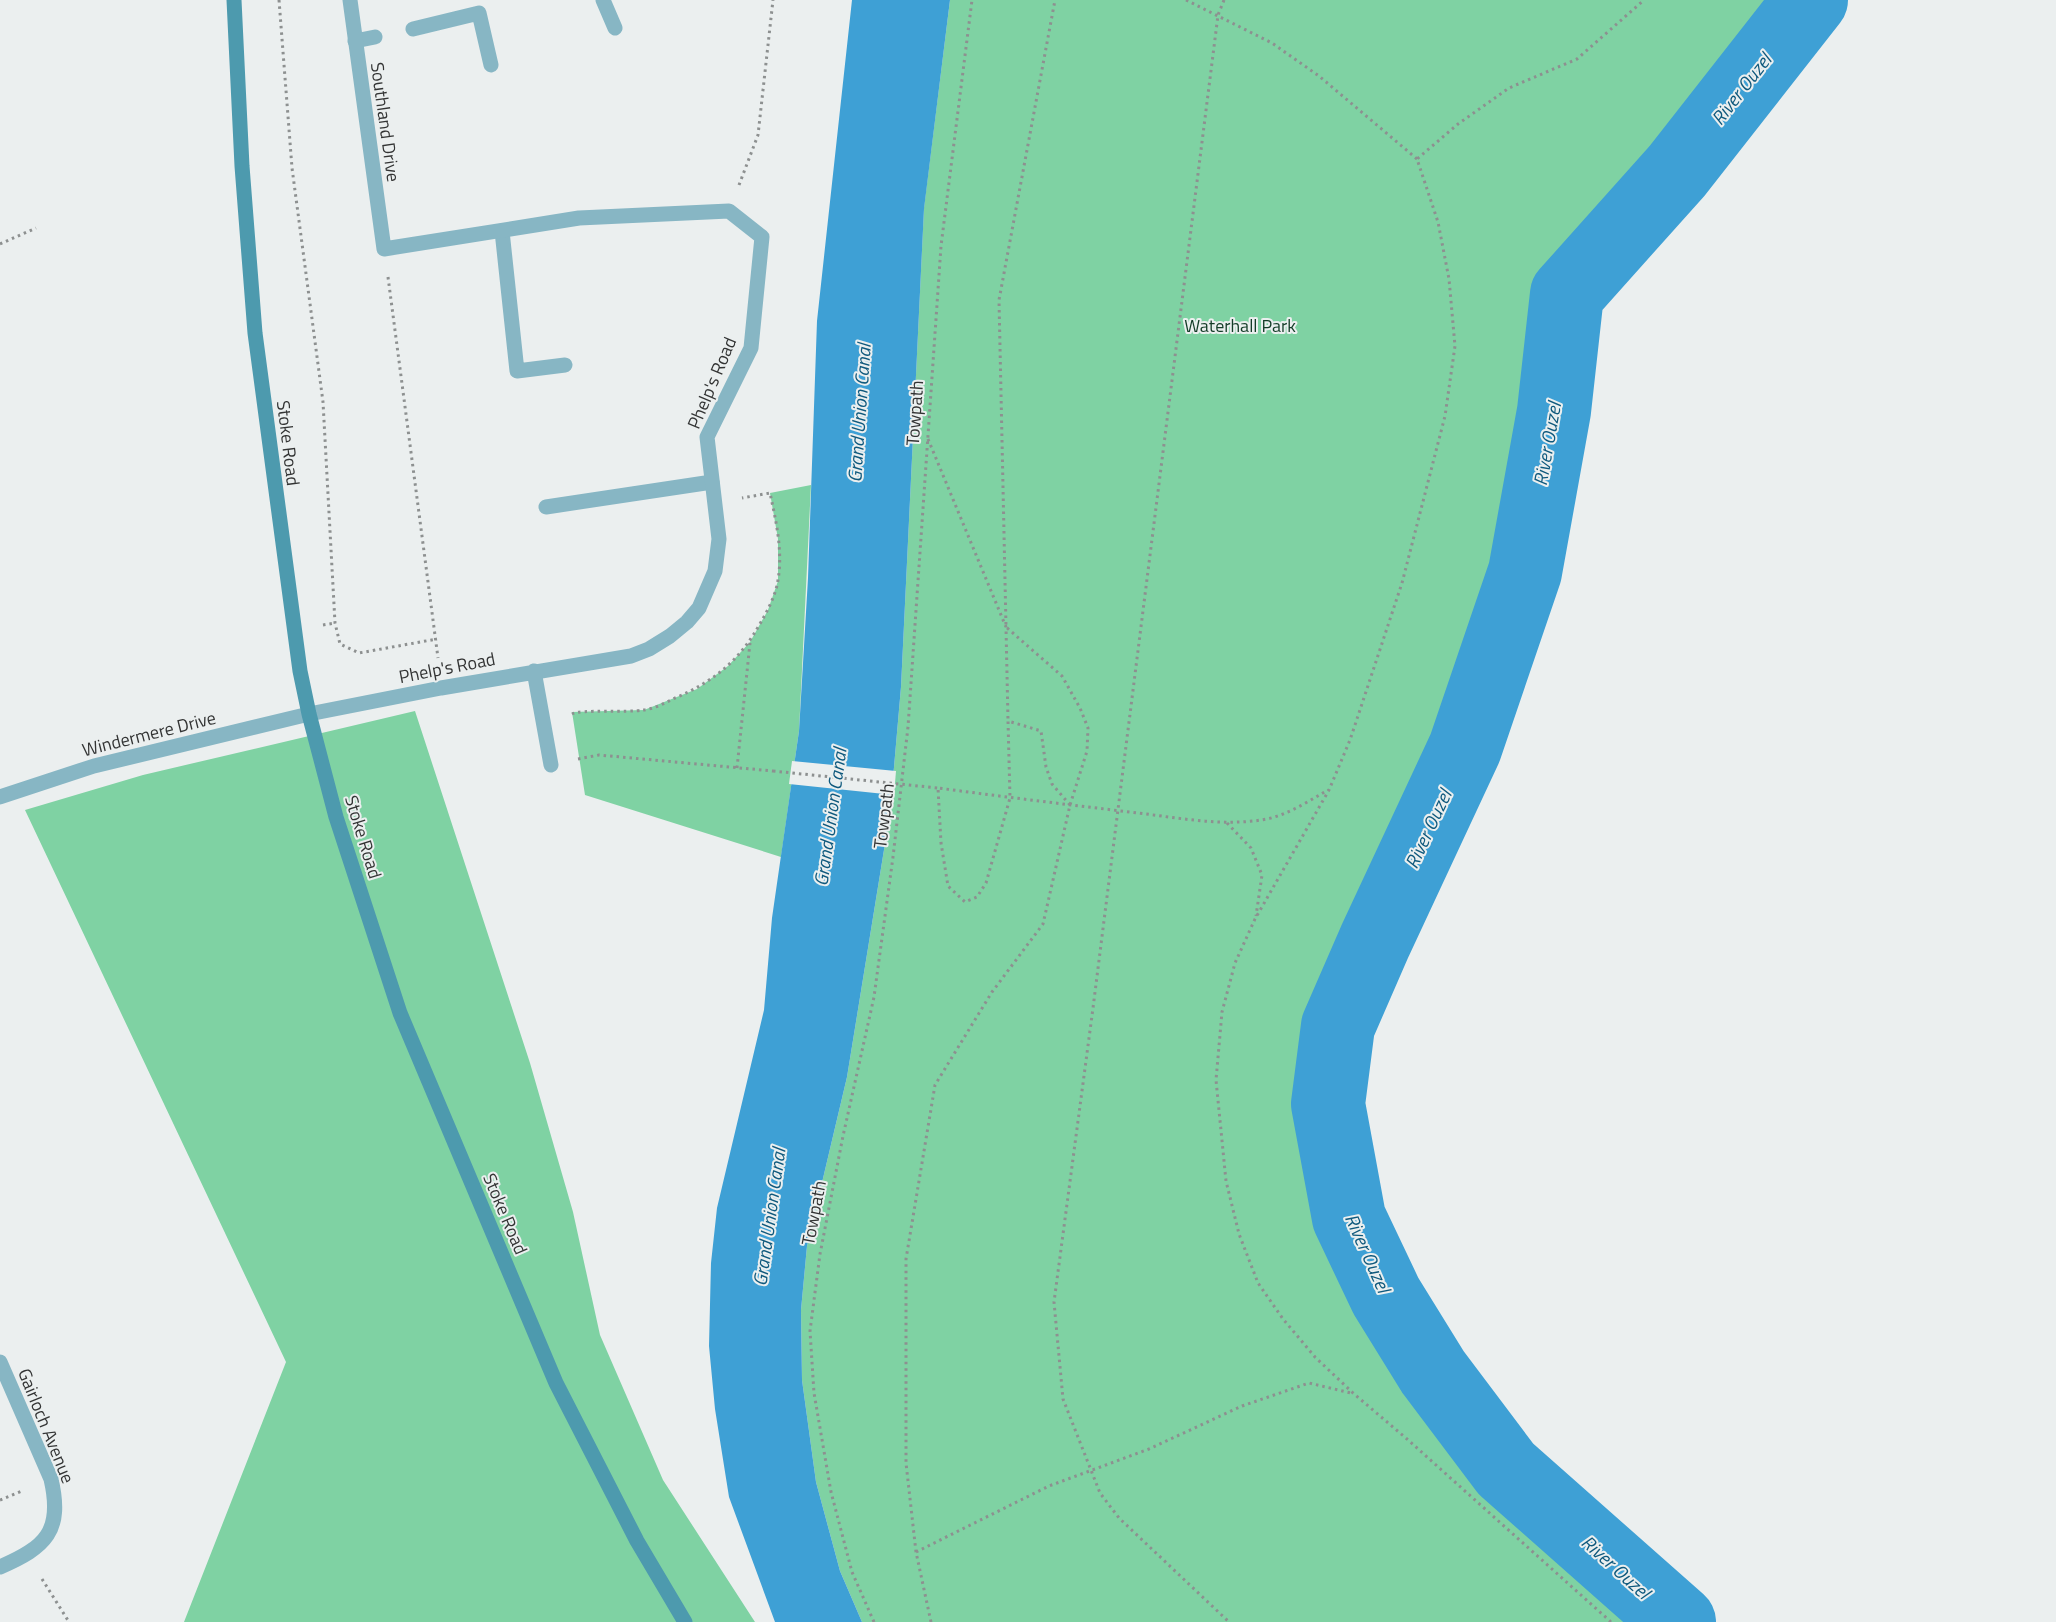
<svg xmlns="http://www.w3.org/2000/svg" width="2056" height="1622" font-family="'Titillium Web',sans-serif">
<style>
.green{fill:#7fd2a3}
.water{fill:#3ea0d5}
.pier{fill:#ebefef}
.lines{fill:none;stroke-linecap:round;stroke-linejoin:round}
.river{stroke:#3ea0d5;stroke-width:74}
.path{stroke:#8d9090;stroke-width:3;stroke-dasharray:2.5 4;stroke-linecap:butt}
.lane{stroke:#87b6c4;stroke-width:15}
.street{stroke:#87b6c4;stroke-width:15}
.secondary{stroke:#4d9aae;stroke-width:15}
.path-bridge{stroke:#8d9090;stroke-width:3;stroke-dasharray:2.5 4;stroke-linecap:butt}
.labels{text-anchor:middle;stroke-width:4;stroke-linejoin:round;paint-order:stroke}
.street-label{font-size:18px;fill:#333434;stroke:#ebefef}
.park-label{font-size:18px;fill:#133c27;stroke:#ebefef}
.water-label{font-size:19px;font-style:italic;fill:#0f597d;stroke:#ebefef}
</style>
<rect width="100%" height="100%" fill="#ebefef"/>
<path class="green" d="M950,0H1811L1677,171L1567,294L1554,411L1525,572L1465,748L1375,941L1338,1026L1328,1104L1349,1218L1386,1296L1433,1372L1506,1469L1679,1622H862L840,1571L816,1482L802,1380L801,1310L807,1246L847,1077L890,813L901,687L924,208Z
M811,485L799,731L781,857L585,795L572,712L644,710L697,689L728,666L750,642L768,610L778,581V539L770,493Z
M415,711L530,1063L573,1212L600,1335L663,1480L755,1622H184L286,1362L25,810L143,775Z"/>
<path class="water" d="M852,0H950L924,209L901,687L890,813L847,1077L807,1246L801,1310L802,1380L816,1482L840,1571L862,1622H775L729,1497L715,1409L709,1346L711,1263L717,1208L764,1010L772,918L799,731L808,578L817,321Z"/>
<path class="pier" d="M792,761L896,771L894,795L789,784Z"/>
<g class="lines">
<path class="river" d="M1679,1622L1506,1469L1433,1372L1386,1296L1349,1218L1328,1104L1338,1026L1375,941L1465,748L1525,572L1554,411L1567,294L1677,171L1811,0"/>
<path class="path" d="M279,0L292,168L323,402L335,623L340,644L359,653L437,639
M1186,0L1272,43L1319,76L1417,159
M1224,0L1218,15L1093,1008L1054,1302L1063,1399L1100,1493L1119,1518L1229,1622
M739,185L758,135L773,0
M0,244L36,228
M388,277L438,658
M928,439L1006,627L1008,721
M323,625L335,623
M572,714C580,709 628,713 643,710C654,709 665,703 675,698C715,681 740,660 761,622C768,610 776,594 778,580C783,551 776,521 770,493L742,498
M578,759L599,755L773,771
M737,768L750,643
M1070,805L1052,784L1046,767L1041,731L1008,721L1010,798L986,883L977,897L965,902L948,886L941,843L938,788C1005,797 1071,805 1138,813C1180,818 1224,827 1267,819C1289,814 1309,801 1328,790
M1227,823L1251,848L1262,875L1256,916
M0,1500L22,1491
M916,1552L1049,1486L1149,1449L1242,1406L1309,1383L1351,1393
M42,1579L69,1622
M874,1622L852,1572L831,1492L814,1393L810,1331L820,1254L843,1136L874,997L893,857L908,727L941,246L972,0
M931,1622L916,1552L906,1463V1259L935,1085L992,992L1043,924L1070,805L1087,751L1088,728L1080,708L1062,676L1006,627L999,300L1055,0
M1611,1622L1407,1439L1353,1393L1315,1357L1283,1319L1258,1283L1239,1234L1226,1181L1216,1080L1222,1012L1235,963L1255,919L1329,790L1350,740L1402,583L1445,416L1455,346L1449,279L1438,222L1417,159L1458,124L1509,88L1577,59L1644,0"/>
<path class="lane" d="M603,0L615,28
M413,29L479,13L491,65
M355,41L375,37
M502,231L517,371L565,365
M546,507L712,482"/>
<path class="street" d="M534,671L551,765
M0,797L94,766L309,714L441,688L631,656L649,649L670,636L687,622L699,608L715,571L719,539L707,437L751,348L762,237L729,211L579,218L384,249L350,0
M0,1362L51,1479C63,1531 46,1547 0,1567"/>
<path class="secondary" d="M234,0L242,166L255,333L300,671L309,714L336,817L400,1013L556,1383L637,1541L685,1622"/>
<path class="path-bridge" d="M773,771L938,788"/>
</g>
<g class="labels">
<g class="street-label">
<text transform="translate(385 122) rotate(82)" y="6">Southland Drive</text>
<text transform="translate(712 383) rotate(-67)" y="6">Phelp's Road</text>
<text transform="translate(915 413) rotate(-86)" y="6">Towpath</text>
<text transform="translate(288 443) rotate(83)" y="6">Stoke Road</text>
<text transform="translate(447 668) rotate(-11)" y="6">Phelp's Road</text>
<text transform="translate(149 734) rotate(-14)" y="6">Windermere Drive</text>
<text transform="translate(884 816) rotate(-83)" y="6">Towpath</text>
<text transform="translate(363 837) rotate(73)" y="6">Stoke Road</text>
<text transform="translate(814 1213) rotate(-79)" y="6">Towpath</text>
<text transform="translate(505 1214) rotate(67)" y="6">Stoke Road</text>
<text transform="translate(46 1426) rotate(68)" y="6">Gairloch Avenue</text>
</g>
<g class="park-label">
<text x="1240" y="332">Waterhall Park</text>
</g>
<g class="water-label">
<text transform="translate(1741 89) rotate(-52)" y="7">River Ouzel</text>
<text transform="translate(859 413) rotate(-86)" y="7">Grand Union Canal</text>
<text transform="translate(1547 444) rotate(-80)" y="7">River Ouzel</text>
<text transform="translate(830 817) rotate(-82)" y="7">Grand Union Canal</text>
<text transform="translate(1428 829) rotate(-65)" y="7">River Ouzel</text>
<text transform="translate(769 1217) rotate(-82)" y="7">Grand Union Canal</text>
<text transform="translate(1368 1253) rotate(66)" y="7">River Ouzel</text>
<text transform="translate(1616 1567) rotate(42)" y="7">River Ouzel</text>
</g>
</g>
</svg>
